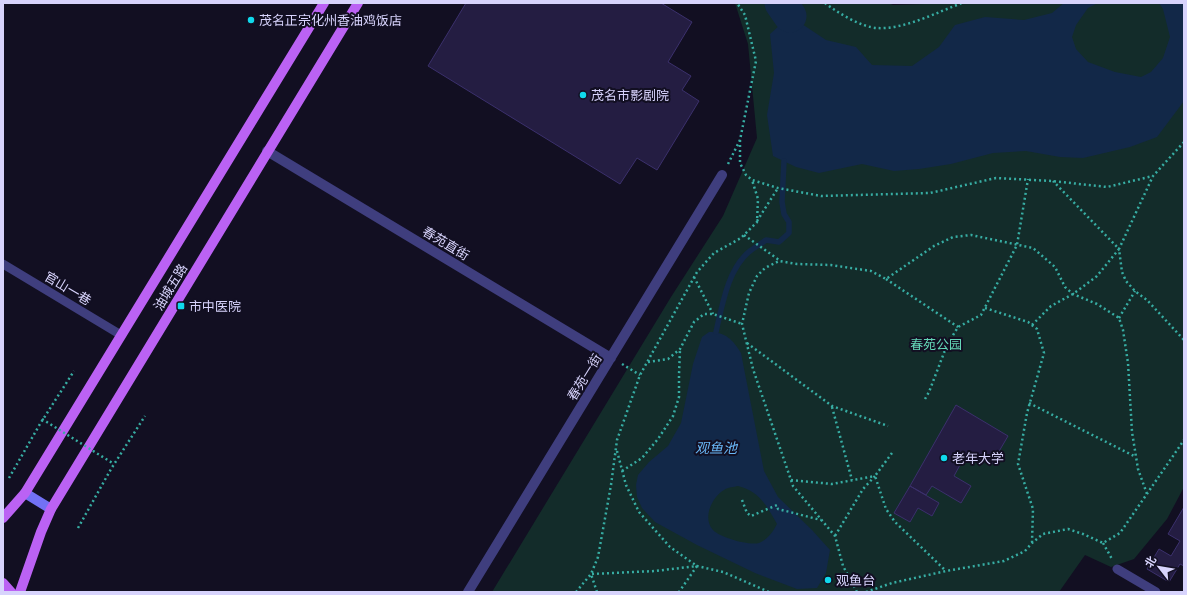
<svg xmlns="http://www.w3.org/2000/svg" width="1187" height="595" font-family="Inter,'Noto Sans SC',sans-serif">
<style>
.green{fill:#132c2a}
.water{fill:#122848;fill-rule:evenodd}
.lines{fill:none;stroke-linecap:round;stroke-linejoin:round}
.stream{stroke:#122848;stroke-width:5.5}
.river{stroke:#122848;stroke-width:33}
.building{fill:#241d42;stroke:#3b306c}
.path{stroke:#37ada3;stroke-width:2.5;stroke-dasharray:2 3;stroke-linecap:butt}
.lane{stroke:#3f3e7e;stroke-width:9}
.street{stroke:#3f3e7e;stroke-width:10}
.secondary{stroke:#7271f5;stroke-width:10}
.primary{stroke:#bb62f4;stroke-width:10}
.path-bridge{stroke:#37ada3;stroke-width:2.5;stroke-dasharray:2 3;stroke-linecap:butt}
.poi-dot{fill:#10d9ec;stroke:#120f22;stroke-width:1.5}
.labels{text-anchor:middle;stroke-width:4;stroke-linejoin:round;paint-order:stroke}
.poi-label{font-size:13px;fill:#d7d3fc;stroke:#120f22;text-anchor:start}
.street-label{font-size:13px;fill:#d7d3fc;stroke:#120f22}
.park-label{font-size:13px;fill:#64d7b8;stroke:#120f22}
.water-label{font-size:14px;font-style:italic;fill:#68b6f5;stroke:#120f22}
</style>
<rect width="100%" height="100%" fill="#120f22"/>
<path class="green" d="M735,3H888L893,5L954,3H1184V487L1167,519L1134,559L1111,567L1085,555L1059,592H492L671,297L723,216L757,138L748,44Z"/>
<path class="water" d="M1064,3H1098L1088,8L1076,25L1072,37L1076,49L1088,62L1115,72L1141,77L1151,72L1163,58L1170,37L1163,9L1159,3H1184V101L1157,137L1130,147L1083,158L1060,157L1026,151L993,153L951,164L919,169L894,171L862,164L819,173L796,167L773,156L767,115L774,73L770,34L790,16L826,40L856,47L872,65L912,66L939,47L955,25L985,17L1024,20L1052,13Z
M709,332C726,332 733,340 741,353L764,471L778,497L812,530L830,550L826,573L817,588L797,589L755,573L697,545L655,522L642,508L637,497L636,485L638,475L649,462L668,446L681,423L693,364L702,337ZM738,486C759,491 767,506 777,524C773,532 767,540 759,543C749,546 719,537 713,530C702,518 712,497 724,490C728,487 734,487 738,486Z"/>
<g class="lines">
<path class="stream" d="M716,332C722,306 728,268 750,251C755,247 761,244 766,240L779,242L789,233V222L784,214L782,202L784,161"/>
<path class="river" d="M781,3L790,16"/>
</g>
<path class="building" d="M466,3H661L692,22L668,62L691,76L682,90L699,101L657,170L637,158L620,184L428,66Z
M956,405L1008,436L991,465L967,452L954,476L971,486L961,503L932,486L926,495L910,486Z
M910,486L939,503L932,516L918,508L910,522L894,513Z
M1184,507V566L1180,564L1169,582L1147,569L1159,549L1171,556L1180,541L1168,534Z"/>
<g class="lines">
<path class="path" d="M825,3C838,13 861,27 877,28C903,30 938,12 962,3
M740,140V163L746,175L752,180L778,188L821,196L930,193L996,178L1052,181L1107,187L1153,176
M1184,142L1153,176L1119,249L1122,272L1126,281L1135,291L1147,300L1184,340
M728,164L740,140L756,61L745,15L737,3
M757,221L778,188
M744,235L779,260
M694,277L713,314
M886,279L958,327
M985,308L1028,322L1037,329L1044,353L1027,413L1018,464L1033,509L1032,542
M1119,318L1135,291
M1032,325L1051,306L1073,294L1097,276L1119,249L1053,181
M747,343L832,406L888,426
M648,362L668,359L680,349L694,322L704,314H713L742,324
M622,364L640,375
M925,399L929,392L947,345L958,327L981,315L1017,245L1028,179
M1029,403L1136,457
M832,407L852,480
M617,451L626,485L639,512L670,547L697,566L679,592
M892,453L875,476L886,509L895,522L946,571
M622,471L642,458L658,439L673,416L679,397V375L680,349
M9,478L40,424L74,371
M791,480L832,484L875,476L863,489L835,536
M742,500L747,513L751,516L777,505L778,509L821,520
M78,528L111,469L145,416
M1103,543L1112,559
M576,592L591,574L598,557L611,485L617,440L640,375L697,272L714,253L741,238L757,222L758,199L752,180
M597,592L591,574L655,571L697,566L723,572L769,592
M857,592L843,566L835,536L793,486L753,369L742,324L749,293L757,276L765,268L779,261L797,264L831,265L871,271L886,279L934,246L953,237L971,235L1033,248L1055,267L1065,287L1073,294L1097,304L1119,318L1123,330L1128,363L1132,432L1138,469L1147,494
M866,592L892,583L946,571L1004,561L1025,551L1032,543L1043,534L1068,529L1083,534L1103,543L1120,533L1184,440"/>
<path class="lane" d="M3,264L121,335
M1117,569L1156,592"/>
<path class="street" d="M267,151L611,358
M468,592L722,175"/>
<path class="secondary" d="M25,493L51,509"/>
<path class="primary" d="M3,518L25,493L324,3
M3,583L11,592
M20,592L41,532L51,509L358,3"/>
<path class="path-bridge" d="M42,419L114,464"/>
</g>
<g class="poi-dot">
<circle cx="251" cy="20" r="4"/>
<circle cx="583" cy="95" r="4"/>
<rect x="177" y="302" width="8" height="8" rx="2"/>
<circle cx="944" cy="458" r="4"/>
<circle cx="828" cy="580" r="4"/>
</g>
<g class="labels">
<g class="poi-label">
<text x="259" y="25">茂名正宗化州香油鸡饭店</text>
<text x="591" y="100">茂名市影剧院</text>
<text x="189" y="311">市中医院</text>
<text x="952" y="463">老年大学</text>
<text x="836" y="585">观鱼台</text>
</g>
<g class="street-label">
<text transform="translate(446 243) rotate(31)" y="5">春苑直街</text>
<text transform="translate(170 287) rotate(-59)" y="5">油城五路</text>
<text transform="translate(68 288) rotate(31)" y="5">官山一巷</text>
<text transform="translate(584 377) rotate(-58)" y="5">春苑一街</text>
</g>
<g class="park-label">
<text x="936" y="349">春苑公园</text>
</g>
<g class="water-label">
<text x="716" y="453">观鱼池</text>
</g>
</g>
<rect width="1187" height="595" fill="none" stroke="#d7d3fc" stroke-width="8"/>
<g transform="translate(1159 567) rotate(301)" stroke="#120f22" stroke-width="3" paint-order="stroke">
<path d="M0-3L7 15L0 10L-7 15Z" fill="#d7d3fc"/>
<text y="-6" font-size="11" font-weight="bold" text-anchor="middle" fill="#d7d3fc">北</text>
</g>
</svg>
